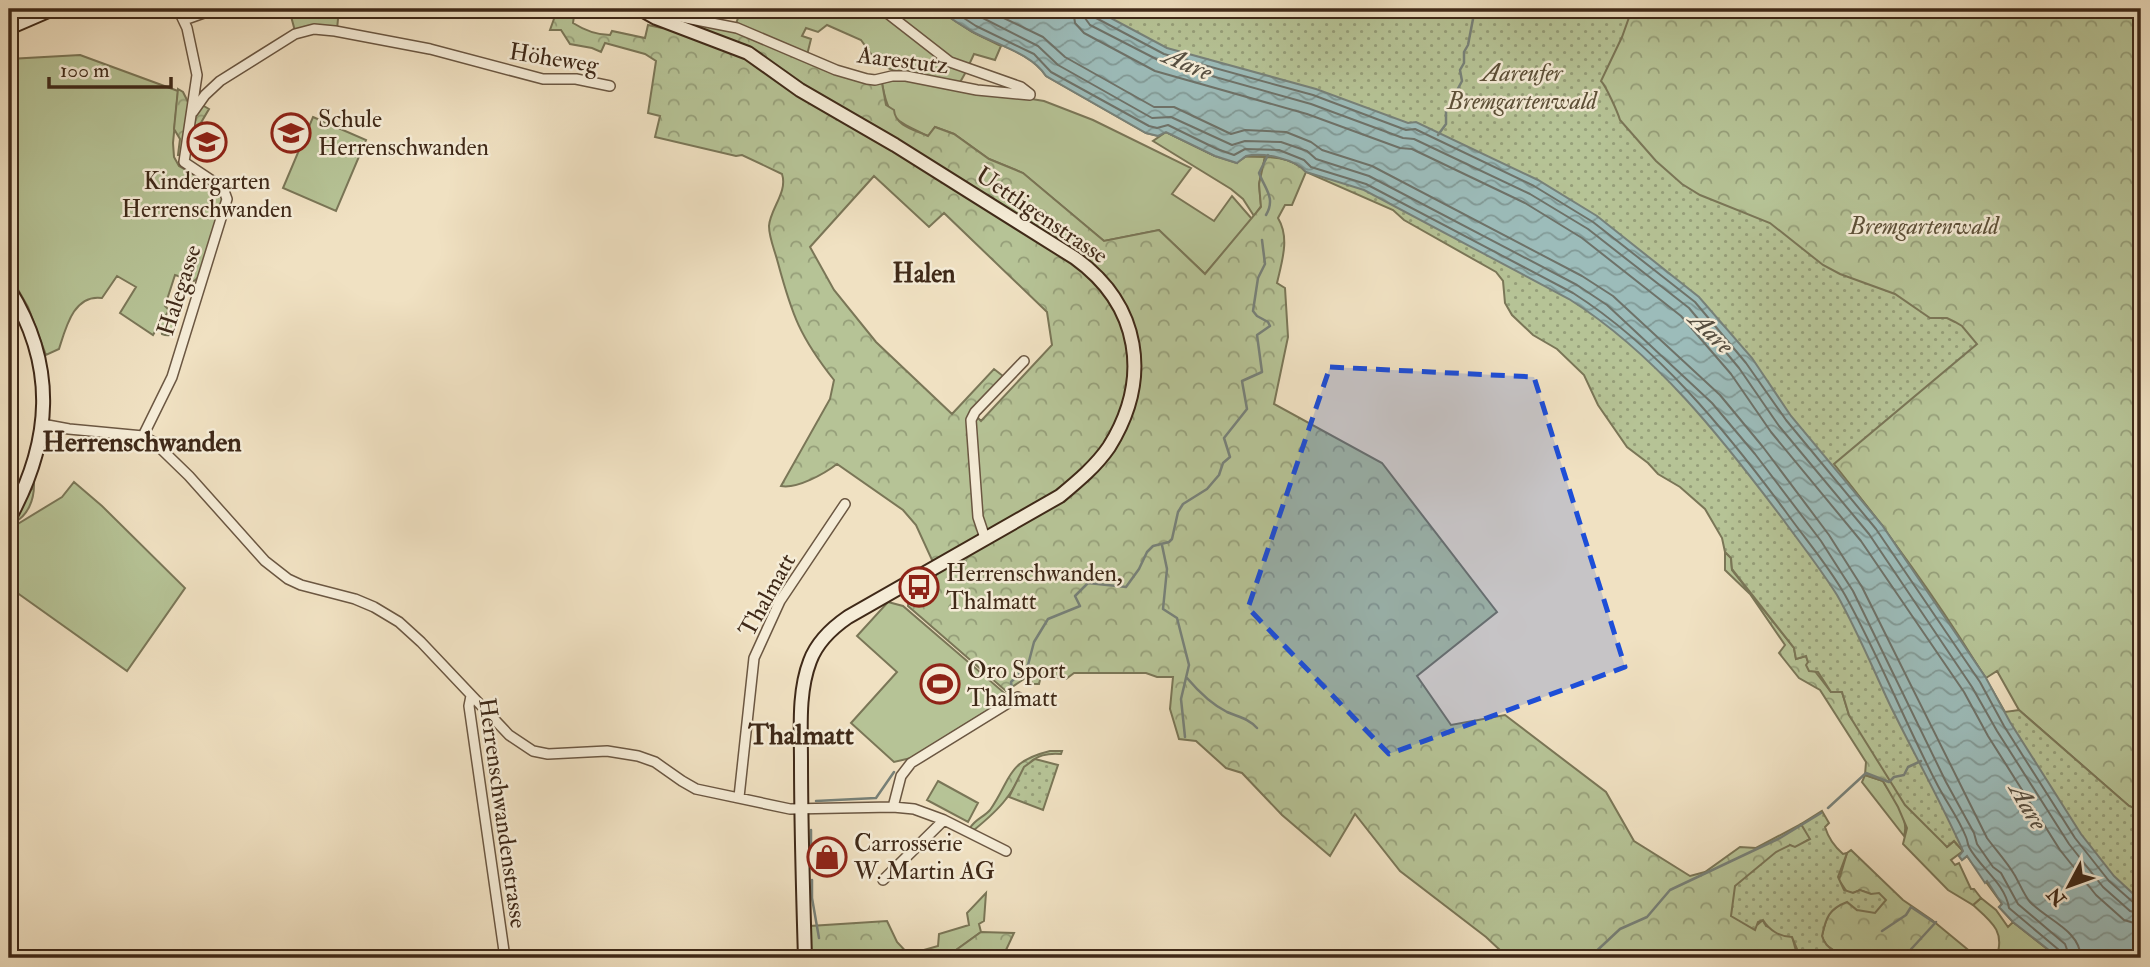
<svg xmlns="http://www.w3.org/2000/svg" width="2150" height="967" font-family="'IM FELL Double Pica',serif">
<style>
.grass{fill:#b6c396;stroke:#7a7657;stroke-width:2}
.forest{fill:url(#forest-crowns);stroke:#7a7657;stroke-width:2;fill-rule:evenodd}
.park{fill:url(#park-dots);stroke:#7a7657;stroke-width:2}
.water{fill:url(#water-waves);stroke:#778179;stroke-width:2}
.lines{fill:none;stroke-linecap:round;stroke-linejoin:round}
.shore{stroke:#6e7269;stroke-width:2}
.stream{stroke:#778179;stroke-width:2.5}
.minor-casing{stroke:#6b5742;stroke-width:12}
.secondary-casing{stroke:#3f2918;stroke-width:16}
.minor{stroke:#f5ecd7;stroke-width:9}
.secondary{stroke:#f5ecd7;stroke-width:12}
.marked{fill:#1d4ed8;fill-opacity:0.2;stroke:#1d4ed8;stroke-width:5;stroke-dasharray:14 9;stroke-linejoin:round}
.labels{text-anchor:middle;stroke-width:5;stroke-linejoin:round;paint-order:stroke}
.street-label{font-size:24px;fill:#3f2918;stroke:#f5ecd7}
.park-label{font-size:24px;font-style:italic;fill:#5d5038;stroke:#f5ecd7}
.poi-label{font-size:24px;fill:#3f2918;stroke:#f5ecd7;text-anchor:start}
.water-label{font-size:26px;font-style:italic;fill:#564e40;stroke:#f5ecd7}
.neighbourhood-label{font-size:26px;font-weight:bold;fill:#3f2918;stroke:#f5ecd7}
.quarter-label{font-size:28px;font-weight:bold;fill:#3f2918;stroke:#f5ecd7}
</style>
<defs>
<pattern id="forest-crowns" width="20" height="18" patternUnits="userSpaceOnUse" patternTransform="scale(1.75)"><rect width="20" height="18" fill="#b6c396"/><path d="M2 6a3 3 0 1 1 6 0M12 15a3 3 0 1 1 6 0" fill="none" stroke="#959e79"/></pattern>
<pattern id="park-dots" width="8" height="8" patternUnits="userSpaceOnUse" patternTransform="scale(1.75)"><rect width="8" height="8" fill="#b6c396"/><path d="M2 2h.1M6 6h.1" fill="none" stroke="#959e79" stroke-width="1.8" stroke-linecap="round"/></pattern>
<pattern id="water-waves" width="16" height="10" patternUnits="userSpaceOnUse" patternTransform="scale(1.75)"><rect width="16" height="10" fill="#9cbcba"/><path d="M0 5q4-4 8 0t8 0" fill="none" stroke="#819996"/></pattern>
</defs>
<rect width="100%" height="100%" fill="#f0e1c2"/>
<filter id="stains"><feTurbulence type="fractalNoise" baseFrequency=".00286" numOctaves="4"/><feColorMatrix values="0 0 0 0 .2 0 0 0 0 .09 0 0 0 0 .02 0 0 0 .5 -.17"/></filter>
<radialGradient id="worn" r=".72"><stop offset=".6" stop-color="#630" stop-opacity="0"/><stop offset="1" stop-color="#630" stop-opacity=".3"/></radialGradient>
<path class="grass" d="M289,9H339L337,29L295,31Z
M741,9H879L967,70L959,84L890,69L874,58L861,40L827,25L818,32L806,28L802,36L811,39L807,55L736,24Z
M885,9H938L972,32L1001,46L995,60L974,54L968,67L959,64Z
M80,55L178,91L173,143L174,157L179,166L221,190L225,199L200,276L194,281L175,275L165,306L169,310L163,320H171C180,328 174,339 162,334L160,323L153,335L120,313L136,287L117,276L102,298C74,294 66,327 59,349L46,355L28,307L9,274V59Z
M903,78L1044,101L1093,120L1191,168L1172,194L1214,221L1232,196L1252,219L1205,274L1159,230L1104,241L1023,173L989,159L954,134L935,127L928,136C896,121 888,119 882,83Z
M313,117L366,140L336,211L283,188Z
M1166,132L1215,156L1265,157L1259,184L1261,206L1254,216L1243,199L1231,189L1153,141Z
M74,482L102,506L185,588L127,671L9,587V528L34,485C34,500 28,515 15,522L16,525L62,497Z
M888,602L903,606L1009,697L911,758L894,762L851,723L897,672L857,636Z
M1865,775L1883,781C1892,797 1910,818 1904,836L1862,782Z
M938,781L978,803L968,822L927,800Z
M986,893L984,921L979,924L981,932L945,958H912L910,954L938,946L939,934L969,925L967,913Z
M1981,898L1996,910L2008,927L2013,922L2059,958H1996C2006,932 1992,922 1973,905Z"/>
<path class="forest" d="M554,9H575L573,23C584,30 597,35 610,35L612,31L645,38L648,25L662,28L664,17C694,23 725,28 754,38C790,51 845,86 882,83L886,105L894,110C895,126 915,130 928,136L935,127L954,134L989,159L1023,173L1104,241L1159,230L1205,274L1261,207L1259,184L1265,157C1280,157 1297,161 1306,172L1292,205H1285L1278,218C1290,238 1282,261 1277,283L1285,288L1288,337L1274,404L1382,463L1497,612L1417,676L1451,725L1505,715L1606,792L1634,841L1690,876L1705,872L1740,847L1756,848L1801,824L1811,838L1795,848L1790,845L1757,925L1763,920L1766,926L1792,936L1796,951L1788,958H1502V952L1486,937L1400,871L1355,814L1330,856L1282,815L1242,773L1226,768L1196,741L1179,739L1170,709L1173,677H1157L1146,673H1074L1066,679L1041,676L1039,684H1033L1027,677L1006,691L908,606L909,594L930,581L938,573L916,525L903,510L837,464C824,474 797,489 781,486L830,399L834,380C800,337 792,315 778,263C775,251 769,238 769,226C770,209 788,192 782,174L742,155L736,156L655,137L660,116L648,113L656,61L645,54L605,43L601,52L592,48L570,44L561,30H550L555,16ZM874,176L929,227L944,213L1047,312L1052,345L981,421L971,411L1003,376L994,369L952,414L876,342L834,290L810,247Z
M1094,9H2141V811L2129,806L2019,710L1997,671L1986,678L1882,525L1833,464Z
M178,89L183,92L189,104L202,105L209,109L182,155H178L180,139L174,129Z
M1725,552L1731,558L1732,570L1794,648L1796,659L1806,656L1808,662L1831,692H1842L1849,715L1947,847L1954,841L1963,851L1951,860L1955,865L1959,863L1971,889H1974L1981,898L1973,905L1948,890L1903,844L1907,828L1898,807L1883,781L1865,775L1866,762L1820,690L1799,678L1779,653L1785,645L1750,594L1725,570Z
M1050,751H1062L1061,754C1023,751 1025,776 1006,799C997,811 985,821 974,830L970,828C975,819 984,817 990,810C1012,779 1005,762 1050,751Z
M1851,850L1903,900L1932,920L1978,958H1841C1835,948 1826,950 1822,936C1826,917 1829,909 1847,901L1857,910L1871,894L1860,890L1853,893L1847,892L1839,880L1847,853Z
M887,921L897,942L912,958H809L810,926Z
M981,932L1014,933L1006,950L1016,958H945Z"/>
<path class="park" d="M938,9H1632L1622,37L1601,81C1606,86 1618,113 1620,120L1656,161L1682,184L1700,195L1770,223L1823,265L1840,274L1895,294L1930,318H1947L1955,322L1962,326L1977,344L1834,464C1896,542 1956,625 2005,712L2019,710L2129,806L2141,811V958H2059L2013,922L1999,907L2002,904L1967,856L1962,860L1959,856L1963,851L1954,841L1947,847L1905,805L1849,715L1842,692H1831L1818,672L1809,671L1806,665L1808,662L1806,656L1796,659L1794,648L1732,569L1731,558L1725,552L1722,538L1705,509L1680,487L1658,474L1648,463L1627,447L1598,405L1584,375L1557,349L1533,335L1512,315L1505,303L1503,281L1496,272L1404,220L1393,210L1306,172C1295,159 1263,152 1246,156C1245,157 1238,162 1237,163L1215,156L1166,132L1158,136L1146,133L1046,76C1032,54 998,45 975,33C962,26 950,18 938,9Z
M1035,759L1058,765L1043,810L1009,797L1024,767Z
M1822,811L1829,823L1825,827C1828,837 1835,847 1843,854L1847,853L1838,877L1844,890L1853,893L1860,890L1871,894L1879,893L1886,900L1875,913L1857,910L1847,902C1829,909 1826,917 1822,936C1826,950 1835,948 1841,958H1788L1797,949L1792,937C1780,937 1769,930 1763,920L1758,922L1755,930L1731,916L1735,886L1776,852L1790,845L1795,847L1810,839L1801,824Z"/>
<path class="water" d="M938,9H1094L1167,48L1316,89L1408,123L1416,122L1538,180L1597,216L1699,297L1752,358L1791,416L1882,525L1986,678L2010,722L2081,834L2114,876L2141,901V958H2059L2013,922L1999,907L2002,904L1987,881L1985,883L1967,856L1962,860L1959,856L1963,851C1941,802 1914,754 1890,705C1873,669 1857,630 1837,595C1820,568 1801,544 1782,518C1721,437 1656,354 1569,299L1364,190L1306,172C1296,159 1263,152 1246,156C1245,157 1238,162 1237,163L1215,156L1166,132L1158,136L1146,133L1046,76C1032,54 998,45 975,33C962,26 950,18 938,9Z"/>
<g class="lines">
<path class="shore" d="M950,9L976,26L1034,54L1051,72L1149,126L1157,128L1168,125L1217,149L1234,155L1245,149L1279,150L1304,160L1311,167L1366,184L1573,293C1658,347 1727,432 1786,512C1806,540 1828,565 1845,595C1879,656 1905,723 1938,786C1947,803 1959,819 1966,837C1968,842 1967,842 1969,847C1980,868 2005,883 2009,908L2059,950L2061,958
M965,9L1038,46L1058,65L1152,118L1171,117L1232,145L1245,141L1281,142L1307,151L1316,159L1369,176L1577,285L1607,305L1712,403L1755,454L1821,541L1853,591L1946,782L1974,833L1977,844L1993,867L2001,873L2018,904L2065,944L2070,958
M985,9L1043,37L1065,57L1154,107H1174L1231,134L1245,130L1286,132L1311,142L1322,150L1372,166L1582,276L1613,296L1720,395L1763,447L1829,535L1862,587L1987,838C1995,849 2007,862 2014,874C2019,882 2024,895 2030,902C2047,920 2080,930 2081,958
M1073,9L1075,23L1084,33L1155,71L1307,114L1400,148L1412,149L1525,203L1582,238L1681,316L1731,374L1771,432L1861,541L1964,692L1988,736L2060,850L2096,895L2124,920L2141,925
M1083,9L1085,18L1090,25L1162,62L1311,104L1403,138L1414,139L1530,194L1588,229L1689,308L1739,368L1779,426L1869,534L1972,687L1997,731L2069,844L2103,887L2130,911L2141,914
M1092,9L1096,18L1164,54L1313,95L1406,130L1415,129L1534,186L1593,222L1695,302L1746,363L1786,420L1876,529L1980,682L2004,726L2075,838L2109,881L2134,903L2141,905"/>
<path class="stream" d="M1438,135L1446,124V111L1462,81L1460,70L1464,63V52L1468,45L1473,19L1468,9
M1266,215C1276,198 1265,189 1259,173L1268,155
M1162,545L1167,569L1163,609L1177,618L1189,665L1181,699L1185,737
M1187,678C1198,691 1213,705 1227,712C1238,717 1248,718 1257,728
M992,708L1013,695L1011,682L1028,665L1034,642L1048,619L1080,606L1075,596L1088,583L1126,587L1139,569L1147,552L1153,546L1169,542L1172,539L1178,512L1183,504L1207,489L1219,475L1223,463L1230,457L1224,438L1247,409L1242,381L1262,372L1257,335L1270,326L1268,322L1257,316L1253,311L1258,278L1265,264L1262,240
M816,801L876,798L894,772
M1828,808L1866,773L1889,782L1894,777L1904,775L1908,767L1921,761
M811,830V863
M812,880V898L819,938
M1882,931L1906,915L1911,907L1935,923
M1589,958L1620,929L1647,917L1670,890L1780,838L1821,813
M1903,958L1936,922"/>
<g class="minor-casing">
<path id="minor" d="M882,9L950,62L1021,87L1030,94
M656,18L661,14H666L737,28L836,70L867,79L875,80L892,76H906L977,90L1030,95
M184,20L215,9
M193,112L205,95L220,81L295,34L314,29L335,31L430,49L543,79H576L610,86
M42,424L69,429L143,436L155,443L189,476L265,561L288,579L301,585L355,599L374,607L399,622L421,642L509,735L533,751L548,754L607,751L638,756L655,762L682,781L696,789L790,809L893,807L914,809L944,820L1006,851
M143,436L172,377L227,199L223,188L184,162L197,75L187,28L178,9
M985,538L978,517L971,420L975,412L1024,361
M471,696L469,706L505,958
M739,797L754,658L780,601L845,504
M893,807L901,776L911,763L1018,697
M883,880L944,820"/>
</g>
<g class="secondary-casing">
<path id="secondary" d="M640,9L656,18L748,53L800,90L895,145L1075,258C1140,305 1152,378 1109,447C1096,466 1078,481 1060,496L848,617C832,628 817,642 810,661C798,692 801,729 801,761C801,827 803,893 805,958
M9,28L53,9
M9,289C57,366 52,441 9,519"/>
</g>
<use href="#minor" class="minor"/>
<use href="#secondary" class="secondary"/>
</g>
<path class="marked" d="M1330,367L1534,377L1625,667L1389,754L1248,608Z"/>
<defs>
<g id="school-ring" transform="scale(2.0125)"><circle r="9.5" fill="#f5ecd7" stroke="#8f2418" stroke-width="1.5"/><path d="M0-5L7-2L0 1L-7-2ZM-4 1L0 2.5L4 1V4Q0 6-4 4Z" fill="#8f2418"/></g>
<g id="bus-ring" transform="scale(2.0125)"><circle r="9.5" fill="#f5ecd7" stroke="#8f2418" stroke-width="1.5"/><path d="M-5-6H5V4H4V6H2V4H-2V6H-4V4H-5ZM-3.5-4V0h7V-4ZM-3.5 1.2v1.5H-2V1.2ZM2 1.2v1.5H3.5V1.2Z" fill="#8f2418"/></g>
<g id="stadium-ring" transform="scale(2.0125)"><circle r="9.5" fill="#f5ecd7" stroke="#8f2418" stroke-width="1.5"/><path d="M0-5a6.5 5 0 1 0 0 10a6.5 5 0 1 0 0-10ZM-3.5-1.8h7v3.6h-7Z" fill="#8f2418"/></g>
<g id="shop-ring" transform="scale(2.0125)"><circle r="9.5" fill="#f5ecd7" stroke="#8f2418" stroke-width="1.5"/><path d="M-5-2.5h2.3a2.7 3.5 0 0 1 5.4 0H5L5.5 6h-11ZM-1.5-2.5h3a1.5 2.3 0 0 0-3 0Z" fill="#8f2418"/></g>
</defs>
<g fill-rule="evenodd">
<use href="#school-ring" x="291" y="133"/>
<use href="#school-ring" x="207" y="142"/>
<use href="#bus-ring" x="919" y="587"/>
<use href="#stadium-ring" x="940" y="684"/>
<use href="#shop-ring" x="827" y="857"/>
</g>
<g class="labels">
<g class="street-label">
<text transform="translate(554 58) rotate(9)" y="8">Höheweg</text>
<text transform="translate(903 60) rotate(7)" y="8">Aarestutz</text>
<text transform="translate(1042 215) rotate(34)" y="8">Uettligenstrasse</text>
<text transform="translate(179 290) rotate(-72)" y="8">Halegasse</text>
<text transform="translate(767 595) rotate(-61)" y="8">Thalmatt</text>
<text transform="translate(503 813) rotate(82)" y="8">Herrenschwandenstrasse</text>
</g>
<g class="park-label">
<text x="1522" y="81">Aareufer<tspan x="1522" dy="28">Bremgartenwald</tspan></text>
<text x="1924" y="234">Bremgartenwald</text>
</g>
<g class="poi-label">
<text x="318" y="127">Schule<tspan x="318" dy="28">Herrenschwanden</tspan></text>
<text x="207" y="189" text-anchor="middle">Kindergarten<tspan x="207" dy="28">Herrenschwanden</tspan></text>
<text x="946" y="581">Herrenschwanden,<tspan x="946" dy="28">Thalmatt</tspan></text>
<text x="967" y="678">Oro Sport<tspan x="967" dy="28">Thalmatt</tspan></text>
<text x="854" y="851">Carrosserie<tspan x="854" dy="28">W. Martin AG</tspan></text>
</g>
<g class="water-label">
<text transform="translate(1188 63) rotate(23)" y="9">Aare</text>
<text transform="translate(1712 332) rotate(44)" y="9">Aare</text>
<text transform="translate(2029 806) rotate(60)" y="9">Aare</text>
</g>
<g class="neighbourhood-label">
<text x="924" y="282">Halen</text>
</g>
<g class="quarter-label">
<text x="142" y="451">Herrenschwanden</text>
<text x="801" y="744">Thalmatt</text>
</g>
</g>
<rect width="2150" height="967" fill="none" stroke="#f0e1c2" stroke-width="35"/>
<rect x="10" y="10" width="2129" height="946" fill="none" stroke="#3f2918" stroke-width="3.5"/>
<rect x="18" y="18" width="2115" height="932" fill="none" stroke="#3f2918" stroke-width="2"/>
<g transform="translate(2069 886) rotate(229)" stroke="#f5ecd7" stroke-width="5" paint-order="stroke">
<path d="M0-5L12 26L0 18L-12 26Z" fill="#3f2918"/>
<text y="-10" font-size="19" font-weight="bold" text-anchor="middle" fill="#3f2918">N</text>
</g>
<path d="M49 77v10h122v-10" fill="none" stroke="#3f2918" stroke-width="3.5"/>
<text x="60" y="77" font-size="21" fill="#3f2918" stroke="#f5ecd7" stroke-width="5" paint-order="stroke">100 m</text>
<rect width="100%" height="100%" filter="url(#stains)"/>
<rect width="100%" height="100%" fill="url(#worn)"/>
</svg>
